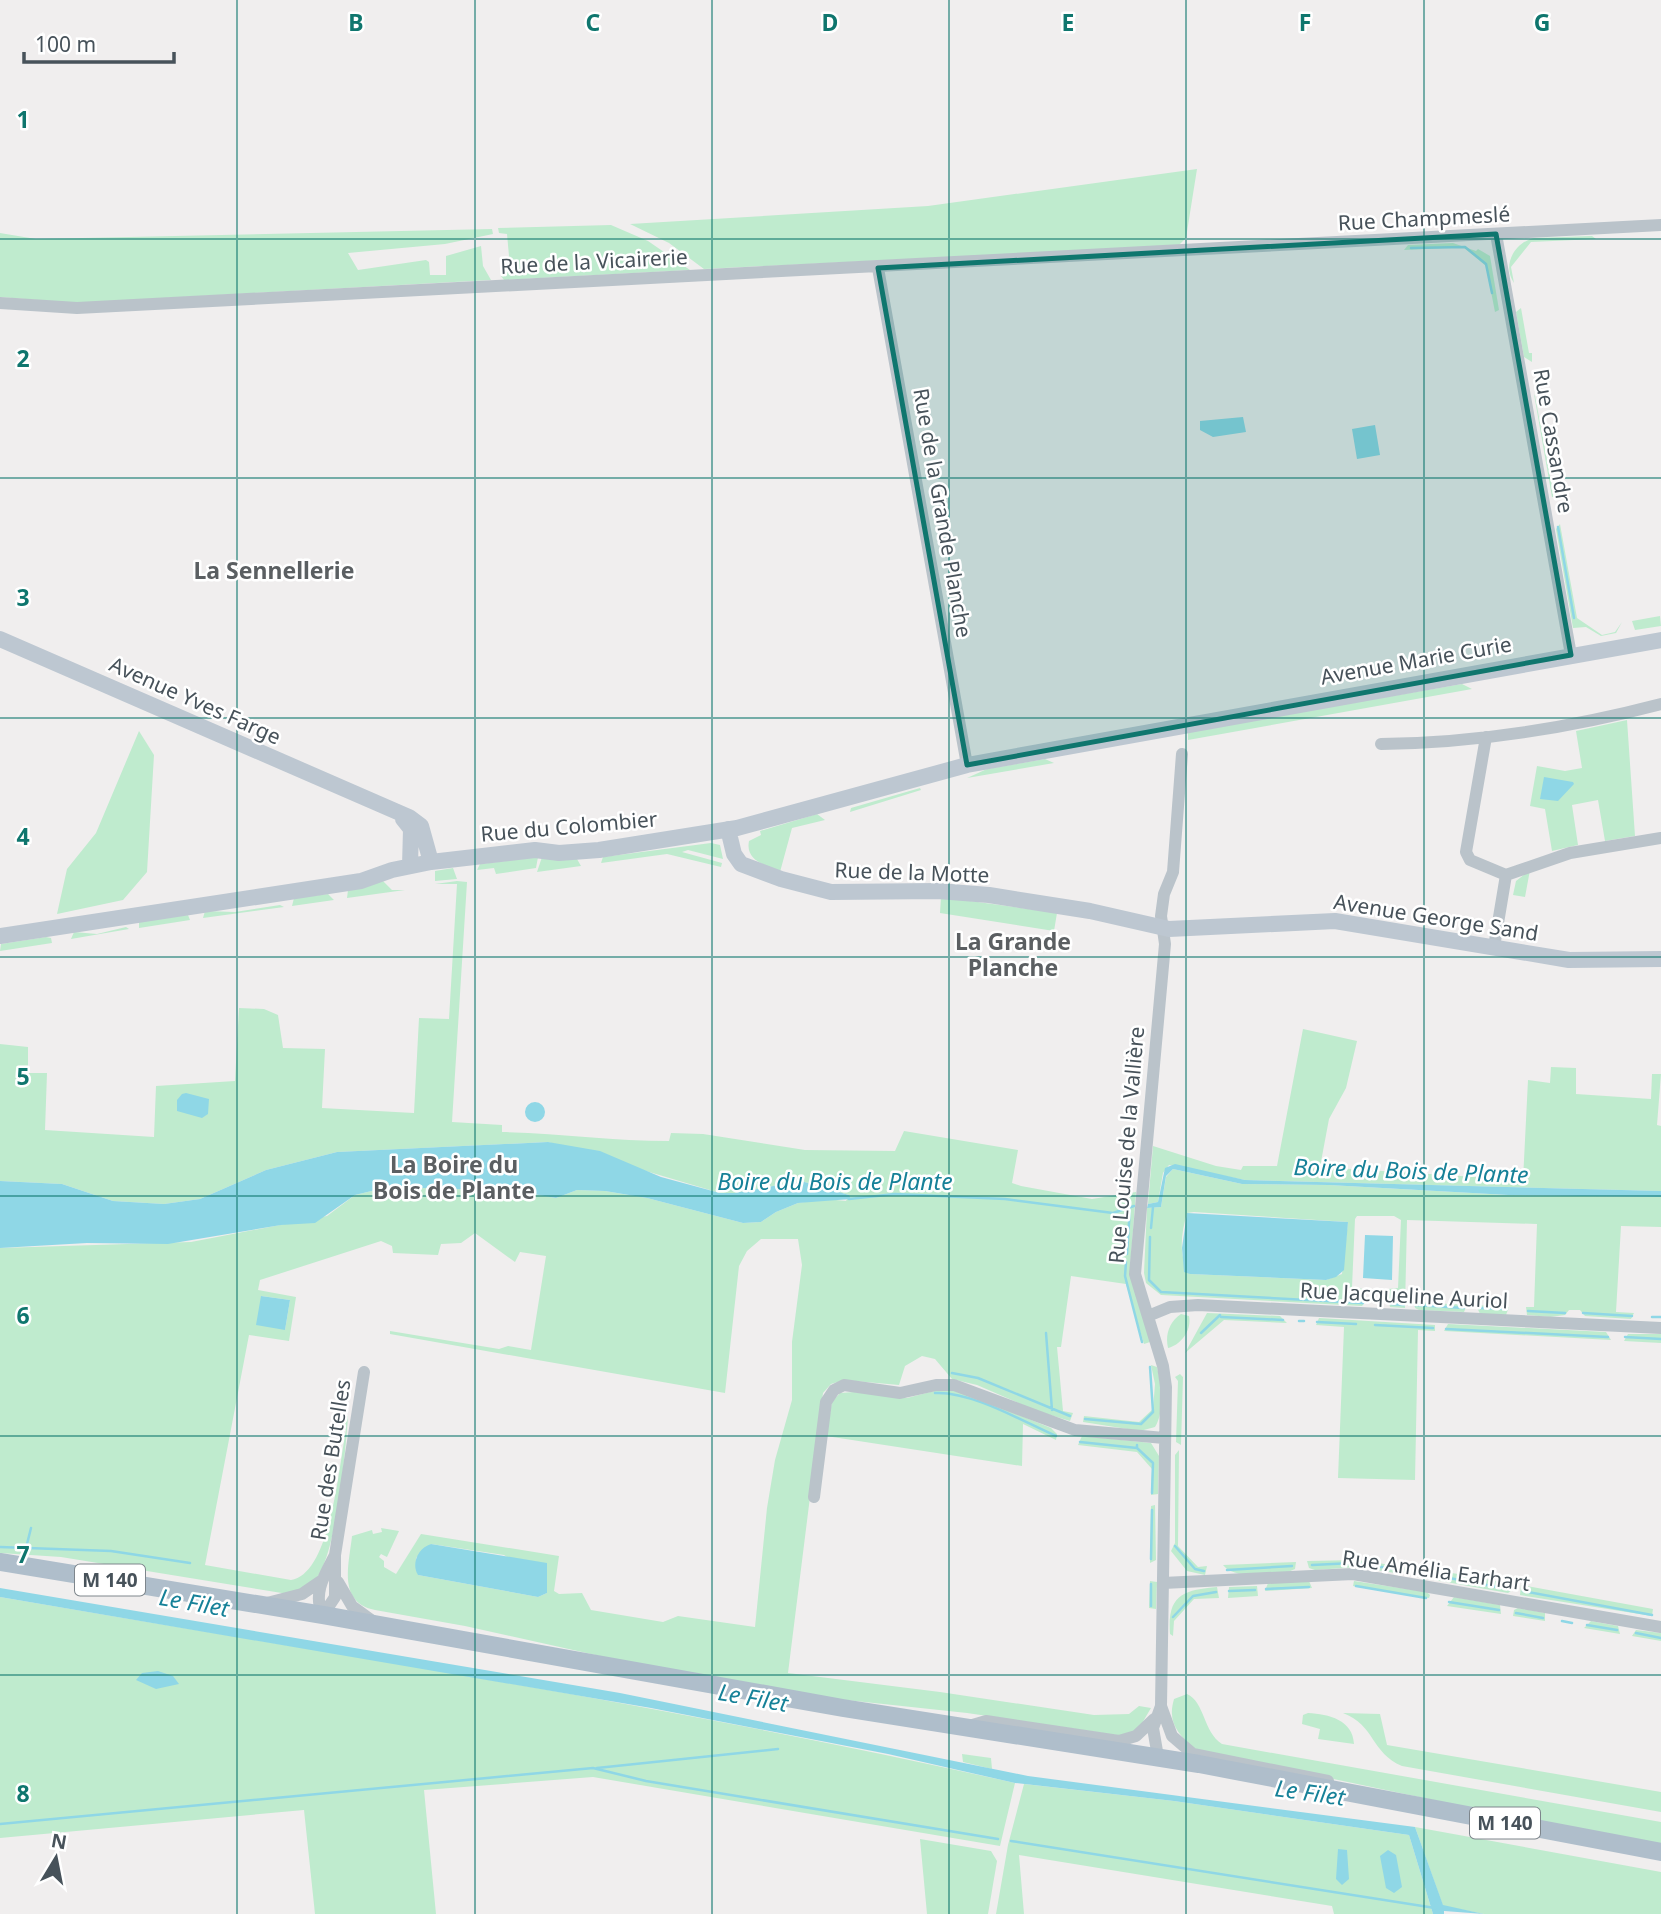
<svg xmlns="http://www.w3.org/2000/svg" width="1661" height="1914" font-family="'Noto Sans',sans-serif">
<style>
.green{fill:#bfebce;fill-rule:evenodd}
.water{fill:#8fd7e6}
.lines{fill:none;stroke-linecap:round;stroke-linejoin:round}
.stream{stroke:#8fd7e6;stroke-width:2.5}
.street{stroke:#bac3ca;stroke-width:12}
.secondary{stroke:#bdc7d1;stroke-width:16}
.primary{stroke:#afbecb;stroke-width:18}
.marked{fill:#0f766e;fill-opacity:0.2;stroke:#0f766e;stroke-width:5;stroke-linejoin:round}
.grid{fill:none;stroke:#0f766e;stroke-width:2;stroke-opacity:0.55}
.labels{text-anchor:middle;stroke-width:5;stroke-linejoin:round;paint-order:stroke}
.shield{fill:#fff;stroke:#7e868c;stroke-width:2}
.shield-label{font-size:19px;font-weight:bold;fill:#47525a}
.street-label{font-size:21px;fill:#47525a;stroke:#fff}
.neighbourhood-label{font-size:23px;font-weight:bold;fill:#5b5f62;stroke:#fff}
.water-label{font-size:23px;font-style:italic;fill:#168198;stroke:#fff}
.grid-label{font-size:23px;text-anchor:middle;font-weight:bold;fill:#0f766e;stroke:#fff;stroke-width:5;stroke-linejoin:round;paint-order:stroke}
</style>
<rect width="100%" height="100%" fill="#f0eeee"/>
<path class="green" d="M1197,169L1186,238L1178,246L704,269L669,243L630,224L928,206Z
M611,225L648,241L690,270L504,280L501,276L509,256L507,234L499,233L498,228Z
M492,229L493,234L445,244L348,253L358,270L426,260L429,262L430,275H446V256L481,246L483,266L491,280L75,303L0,297V233L36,239Z
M1534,238L1592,236L1596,239L1531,242L1511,267L1514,283C1502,265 1514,243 1534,238Z
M1453,243L1476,251L1478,249L1490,256L1499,310L1495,312L1486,266L1463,247L1404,250L1408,245Z
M1521,308L1529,353H1532V362L1524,357L1516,312Z
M1534,394L1535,396L1554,497H1552Z
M1560,524L1577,618L1602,635L1615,632L1622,622L1616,633L1601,636L1586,627L1573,628L1556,529Z
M1660,616L1661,626L1635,630L1632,621Z
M1462,684L1472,689L1188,740V731Z
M1627,720L1635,836L1605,841L1598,800L1572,805L1578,845L1552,851L1545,809L1530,806L1537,766L1565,771L1582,768L1576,731Z
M139,731L154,755L147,872L123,900L57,914L67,869L96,833Z
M1045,759L1054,763L967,778L987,769Z
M920,788L921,790L850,812L851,808Z
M817,814L825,820L792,828L780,872C766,865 745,861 749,841L761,835L760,831Z
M711,843L720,845L723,859L688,850L682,852L722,863L721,867L667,854L601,863L603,857Z
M538,857L536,868L496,874L494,868L477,870L480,864Z
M542,857L577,859L581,866L537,872Z
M453,868L457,879L435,881V871Z
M1530,870L1525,897L1513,895L1516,881Z
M383,881L392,890H405L347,898L348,890Z
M457,881L467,882L452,1122L502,1125V1132C558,1133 614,1141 669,1141L671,1133L703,1134L805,1150L895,1151L904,1131L1018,1150L1012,1183L1021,1186L1092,1199L1136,1192L1130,1269L1150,1342L1144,1344L1126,1284L1071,1276L1061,1347H1057L1063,1411L1073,1413L1070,1421L1037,1411L977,1385L952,1379L935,1359L922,1356L905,1366L899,1385L844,1380L831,1384L823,1393L788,1673L940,1692L1094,1715L1129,1714L1139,1706L1151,1708L1138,1730L1123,1736L967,1713L809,1696L645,1666L465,1626L375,1610C337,1602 349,1565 352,1536L372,1530L373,1534L382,1532L381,1528L399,1531L387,1557L381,1554L379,1557L384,1561V1567L396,1574L421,1534L559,1556L554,1591L559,1594L582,1593L591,1610L663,1622L678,1616L755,1627L767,1508L775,1460L792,1400V1342L802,1265L798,1239H761L747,1251L739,1266L725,1393L390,1334V1331L499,1349L508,1346L531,1350L546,1256L520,1252L515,1262L475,1233L461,1243L441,1244L438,1255L393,1253L392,1246L381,1241L260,1280L258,1290L296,1297L289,1341L249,1335L205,1565L291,1580C331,1574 339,1464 346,1430L341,1428L343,1414L348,1416C346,1447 336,1563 313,1582C307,1587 296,1590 288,1594L61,1557L0,1553V1248L191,1242L327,1216L355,1195L388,1187L516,1191L556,1198L577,1190L605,1191L647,1198L743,1223L761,1222L776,1212L798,1203L826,1199L846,1201L849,1195L801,1181L734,1193H720L548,1142L337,1152L266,1170L200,1199L164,1204L113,1201L62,1184L0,1181V1044L28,1047V1073H47L45,1130L154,1137L156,1086L235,1081L239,1008L264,1009L278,1015L283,1048L325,1049L322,1108L414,1113L419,1018L449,1019L457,884H435ZM261,1296L290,1300L285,1330ZM431,1544L504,1555L547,1584V1593L538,1597L418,1575L416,1558Z
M328,894L334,900L292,906L294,898Z
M941,897L1057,913L1054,931L940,913Z
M280,905L284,907L203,918L205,911L235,912Z
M188,915L190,920L139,928V921Z
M126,927L129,929L71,939L74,932L97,934Z
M46,937L51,938L52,943L0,951L1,944Z
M1303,1029L1357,1041L1346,1088L1329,1119L1320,1167L1523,1180L1528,1080L1550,1083L1551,1067L1576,1068V1094L1651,1099L1652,1074H1661L1657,1125L1661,1126V1191L1245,1180L1169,1165L1163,1173L1158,1202L1148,1204L1153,1146L1216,1166L1241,1170L1243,1166H1277Z
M1173,1169L1242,1184L1329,1185L1508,1195L1661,1197V1227L1621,1226L1616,1312L1634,1313L1631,1319L1585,1316L1580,1310H1569L1565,1315L1550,1317L1527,1315L1526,1307H1534L1537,1224L1407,1220L1405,1308L1390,1307L1387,1292L1389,1289L1398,1288L1401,1220L1394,1216H1357L1355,1219L1352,1287L1363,1289L1367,1300L1362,1306L1161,1295L1146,1283L1144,1273L1147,1208L1161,1207L1166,1177ZM1194,1212L1348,1222L1342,1274L1326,1280L1190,1274C1178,1256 1181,1234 1187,1213Z
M1414,1302L1467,1305L1464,1312L1419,1310L1415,1308Z
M1476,1305L1509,1307L1506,1315L1480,1314Z
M1207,1313L1280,1316L1287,1323L1224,1320L1185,1353Z
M1181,1314L1189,1316C1192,1330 1181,1345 1168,1348C1165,1335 1169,1322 1181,1314Z
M1319,1318L1435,1325V1331L1418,1330L1415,1480L1338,1478L1344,1327L1316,1325Z
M1448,1324L1606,1332L1611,1340L1444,1331Z
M1628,1334H1661V1343L1624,1341Z
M1151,1365L1157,1367C1161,1385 1165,1411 1155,1427L1140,1431L1083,1422L1084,1416L1139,1422L1153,1409L1155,1384Z
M1180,1374L1183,1377L1181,1445L1176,1442L1178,1381L1175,1377Z
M942,1389L962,1392L1051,1428L1057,1434L1056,1440L1023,1424L1022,1466L826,1436L832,1402L840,1393L854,1392L907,1398Z
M1082,1436L1151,1443L1159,1456L1158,1494L1151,1495L1152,1469L1137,1452L1078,1445Z
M1179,1450L1178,1546L1198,1567L1207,1566L1205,1575L1187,1571L1171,1551L1175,1543V1455Z
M1155,1505L1156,1560L1150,1563L1151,1506Z
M1357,1560L1405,1567V1572L1401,1574L1358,1567L1315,1570L1309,1568L1307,1561Z
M1296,1562L1295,1569L1288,1572C1270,1572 1235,1581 1223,1565Z
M1414,1566L1512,1584L1511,1591L1508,1593L1418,1577Z
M1150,1581L1157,1582L1156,1609L1149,1608Z
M1309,1581L1312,1588L1265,1591L1268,1583Z
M1354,1581L1427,1592L1430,1595L1429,1598L1353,1586Z
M1521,1585L1653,1609L1652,1616L1520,1595Z
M1257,1586L1258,1596L1228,1598L1229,1587Z
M1217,1587L1219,1598L1194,1599L1174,1621L1173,1636L1170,1634C1167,1595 1183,1590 1217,1587Z
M0,1597C339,1655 680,1707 1015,1783L1000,1846L593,1777L424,1790L436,1914H315L304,1810L0,1838Z
M1454,1597L1500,1605L1501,1614L1447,1606Z
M1518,1608L1545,1613V1621L1513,1616L1514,1610Z
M1591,1621L1618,1626L1620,1634L1584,1628Z
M1636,1630L1661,1633V1641L1632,1636Z
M1187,1694C1205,1702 1203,1732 1222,1744L1661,1822V1844L1542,1823L1196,1750C1178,1734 1167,1723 1174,1699Z
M1308,1713C1329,1714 1353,1720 1354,1744L1318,1739L1320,1729L1302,1724L1303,1715Z
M1343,1713L1380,1714L1387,1745L1661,1792V1812L1402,1766C1371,1753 1375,1725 1343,1713Z
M962,1754L991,1758L992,1769L963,1762Z
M1024,1784L1174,1801L1409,1835L1433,1914H1334L1332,1906L1019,1855L1024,1914H996L1008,1845Z
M1415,1827L1661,1872V1914H1484L1443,1906Z
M920,1839L991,1851L997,1861L988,1914H927Z"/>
<path class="water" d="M1243,417L1246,432L1213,437L1200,430V421Z
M1375,425L1380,455L1357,459L1352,429Z
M1544,777L1573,782L1574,784L1558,801L1540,799Z
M186,1093L209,1099L208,1114L202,1118L177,1111V1100L182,1094Z
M525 1112a10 10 0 1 1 20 0a10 10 0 1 1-20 0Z
M548,1142L600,1151L661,1177L720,1193H734L801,1181L849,1195L851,1199L798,1203L776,1212L761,1222L743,1223L647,1198L605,1191L577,1190L556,1198L516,1191L388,1187L355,1195L315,1223L281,1225L168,1244L87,1243L0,1248V1181L62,1184L113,1201L164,1204L200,1199L266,1170L337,1152Z
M1175,1164L1245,1180L1661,1191V1197L1508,1195L1329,1185L1242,1184L1173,1169L1166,1176L1161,1207L1147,1208L1148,1204L1158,1202L1165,1168Z
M1187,1213L1348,1222L1344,1270L1336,1277L1326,1280L1190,1274L1184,1272L1182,1248Z
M1365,1235L1393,1236L1392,1280L1363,1278Z
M261,1296L290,1300L285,1330L256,1325Z
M431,1544L547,1563V1593L538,1597L418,1575C411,1564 418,1548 431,1544Z
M0,1588L620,1693L1028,1776L1415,1827L1443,1905L1484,1914L1444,1911V1914H1433L1409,1835L1174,1801L1015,1783L888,1754L651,1708L0,1597Z
M158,1671L173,1676L179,1684L156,1689L136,1680L142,1673Z
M1338,1849L1347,1850L1349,1879L1342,1885L1336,1879Z
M1388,1850L1396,1855L1402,1887L1394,1893L1386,1888L1380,1856Z"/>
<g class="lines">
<path class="stream" d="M1411,248L1465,247L1486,264L1492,293
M1558,527L1574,618
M849,1199L895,1194L1005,1199L1113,1213L1134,1206
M1151,1228L1153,1207
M1150,1237L1149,1280L1161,1292L1363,1303
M1127,1254L1130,1207
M1126,1262L1125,1276L1142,1342
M1391,1304L1404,1305
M1415,1305L1464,1308
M1479,1308L1507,1309
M1528,1311L1565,1313
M1583,1313L1632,1316
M1221,1317L1283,1320
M1652,1317H1661
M1299,1321H1304
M1317,1322L1356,1324
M1375,1325L1433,1328
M1446,1329L1608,1337
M1046,1333L1052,1410
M1201,1333L1220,1315
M1625,1337L1661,1339
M952,1373L978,1378L1070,1416
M935,1393C971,1391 1022,1421 1056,1436
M1085,1419L1141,1424L1153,1412L1150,1367
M1080,1442L1137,1448V1445
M1137,1448L1153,1463L1152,1493
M1175,1546L1195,1569L1204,1571
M0,1547L111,1551L190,1563
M26,1548L31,1528
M1151,1559L1152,1510
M1312,1565L1353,1563L1403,1570
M1227,1570L1292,1566
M1417,1572L1508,1589
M1151,1584V1606
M1356,1586L1426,1598
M1266,1589L1309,1587
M1229,1591L1255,1590
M1523,1591L1652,1615
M1449,1602L1499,1610
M1516,1613L1543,1618
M1173,1617L1193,1596L1216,1592
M1562,1621L1572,1623
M1587,1625L1617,1630
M1636,1633L1661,1638
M597,1768L778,1749
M0,1824L593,1768L646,1781L998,1839
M1011,1841L1435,1908"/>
<path class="street" d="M1496,234L1571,655
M878,268L967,765
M0,303L77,308L1661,225
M1486,737L1466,852L1470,860L1506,875
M1381,744C1476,743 1569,728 1661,704
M1494,947L1506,875L1570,853L1661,838
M1148,1316L1170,1307L1198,1305L1661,1328
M814,1497L826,1402L834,1390L844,1385L900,1393L936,1385H954L1075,1430L1164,1438
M335,1555C325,1574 312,1594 323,1615L335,1597V1555L364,1372
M338,1582L352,1606L374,1622
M1163,1583L1353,1574L1661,1627
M267,1603L302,1594L321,1581
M1161,1706L1172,1736L1193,1754L1328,1781
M969,1726L986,1721L1119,1741L1136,1736L1154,1719
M1158,1757L1153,1728L1161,1706L1166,1387L1163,1366L1135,1274L1165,944L1161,916L1164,894L1173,872L1182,754"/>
<path class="secondary" d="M0,639L409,817L421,826L431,862
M403,819L411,829L410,866
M728,829L734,854L741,864L781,879L831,892L938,891L989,895L1090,911L1169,929L1335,921L1569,960L1661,959
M0,936L361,881L392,870L431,862L535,850L559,853L599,850L737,828L967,765L1661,640"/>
<path class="primary" d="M0,1562L323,1615L843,1708L1199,1764L1661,1852"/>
</g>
<path class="marked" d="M1496,234L1571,655L967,765L878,268Z"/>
<path class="grid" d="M237,0V1914M475,0V1914M712,0V1914M949,0V1914M1186,0V1914M1424,0V1914M0,239H1661M0,478H1661M0,718H1661M0,957H1661M0,1196H1661M0,1436H1661M0,1675H1661"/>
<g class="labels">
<g class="shield">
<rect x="75" y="1564.5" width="70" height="31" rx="5"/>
<rect x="1470" y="1807.5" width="70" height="31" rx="5"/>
</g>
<g class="shield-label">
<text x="110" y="1587">M 140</text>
<text x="1505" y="1830">M 140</text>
</g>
<g class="street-label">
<text transform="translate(1424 219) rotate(-3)" y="7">Rue Champmeslé</text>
<text transform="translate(594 262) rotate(-3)" y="7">Rue de la Vicairerie</text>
<text transform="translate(1553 441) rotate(80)" y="7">Rue Cassandre</text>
<text transform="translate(942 513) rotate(80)" y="7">Rue de la Grande Planche</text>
<text transform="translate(1416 661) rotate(-10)" y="7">Avenue Marie Curie</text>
<text transform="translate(195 701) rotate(24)" y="7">Avenue Yves Farge</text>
<text transform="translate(569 827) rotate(-5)" y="7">Rue du Colombier</text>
<text transform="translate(912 873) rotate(2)" y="7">Rue de la Motte</text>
<text transform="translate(1436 918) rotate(9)" y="7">Avenue George Sand</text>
<text transform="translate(1127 1145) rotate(-85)" y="7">Rue Louise de la Vallière</text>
<text transform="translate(1404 1296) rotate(3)" y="7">Rue Jacqueline Auriol</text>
<text transform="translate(331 1460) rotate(-81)" y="7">Rue des Butelles</text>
<text transform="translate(1436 1571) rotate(8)" y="7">Rue Amélia Earhart</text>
</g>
<g class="neighbourhood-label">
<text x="274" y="579">La Sennellerie</text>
<text x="1013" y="950">La Grande<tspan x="1013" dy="26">Planche</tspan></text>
<text x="454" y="1173">La Boire du<tspan x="454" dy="26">Bois de Plante</tspan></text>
</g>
<g class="water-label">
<text transform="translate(1411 1171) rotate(2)" y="8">Boire du Bois de Plante</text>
<text x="835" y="1190">Boire du Bois de Plante</text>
<text transform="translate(194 1603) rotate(10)" y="8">Le Filet</text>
<text transform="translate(753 1698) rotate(10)" y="8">Le Filet</text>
<text transform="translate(1310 1793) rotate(8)" y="8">Le Filet</text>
</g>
</g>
<g class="grid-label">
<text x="356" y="31">B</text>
<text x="593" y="31">C</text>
<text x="830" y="31">D</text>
<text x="1068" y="31">E</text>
<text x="1305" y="31">F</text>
<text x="1542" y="31">G</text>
<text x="23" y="128">1</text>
<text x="23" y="367">2</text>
<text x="23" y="606">3</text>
<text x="23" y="845">4</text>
<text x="23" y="1085">5</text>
<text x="23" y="1324">6</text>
<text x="23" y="1563">7</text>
<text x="23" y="1802">8</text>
</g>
<g transform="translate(56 1858) rotate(10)" stroke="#ffffff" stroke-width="5" paint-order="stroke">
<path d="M0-5L12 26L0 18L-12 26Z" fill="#47525a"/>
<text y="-10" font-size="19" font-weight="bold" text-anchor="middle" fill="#47525a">N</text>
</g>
<path d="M24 52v10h150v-10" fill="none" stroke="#47525a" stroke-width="3.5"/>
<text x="35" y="52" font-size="21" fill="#47525a" stroke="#ffffff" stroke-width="5" paint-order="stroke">100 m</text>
</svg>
